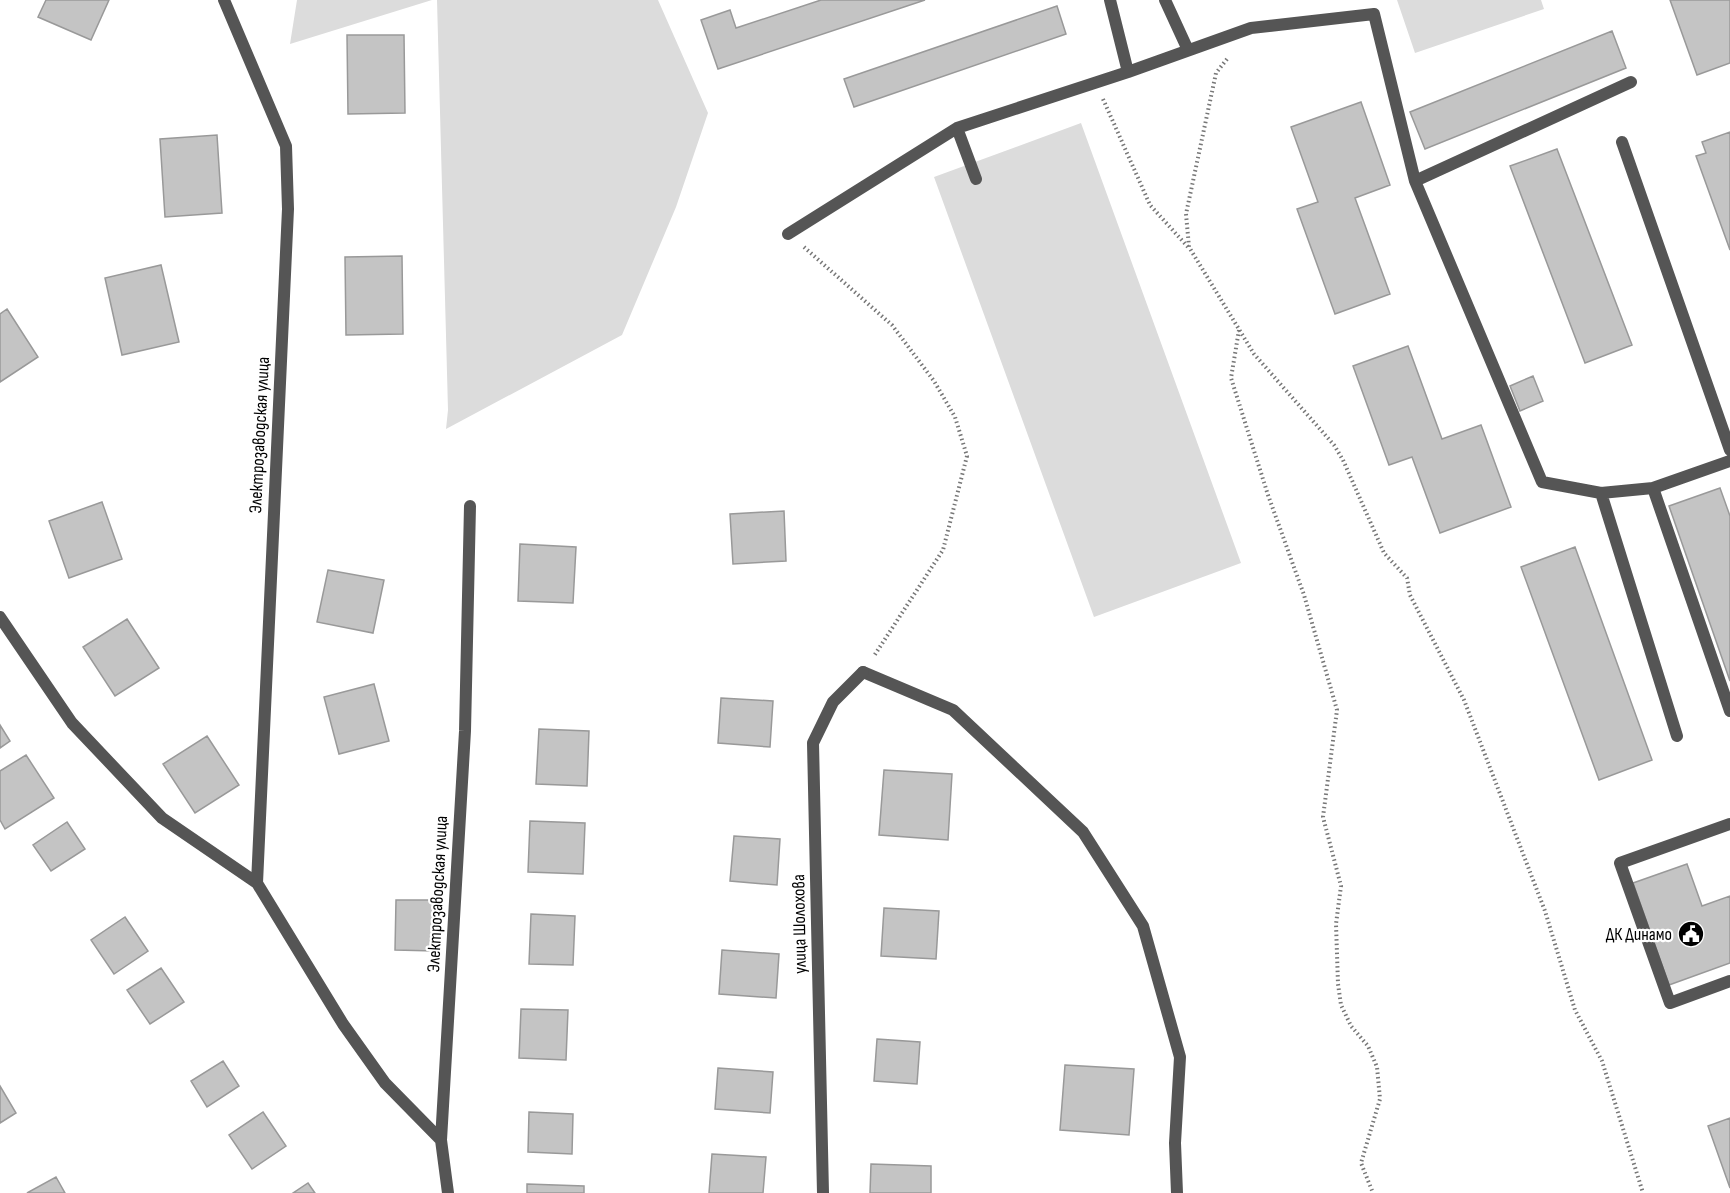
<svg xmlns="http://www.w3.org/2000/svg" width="1730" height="1193" font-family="'Sofia Sans Condensed',sans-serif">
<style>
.green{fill:#dcdcdc}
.building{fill:#c4c4c4;stroke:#999;stroke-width:1.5}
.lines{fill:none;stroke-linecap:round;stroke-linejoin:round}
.path{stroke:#777;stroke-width:4;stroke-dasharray:1.5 3;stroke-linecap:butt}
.lane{stroke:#555;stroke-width:12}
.street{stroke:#555;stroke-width:12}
.labels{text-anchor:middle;stroke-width:4.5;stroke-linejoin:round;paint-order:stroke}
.street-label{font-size:18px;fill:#000;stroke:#fff}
.poi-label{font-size:18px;fill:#000;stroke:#fff;text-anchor:end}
</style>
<rect width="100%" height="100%" fill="#fff"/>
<path class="green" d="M297,0H432L290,44Z
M437,0H658L708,113L676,207L622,335L446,429L448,410Z
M1397,0H1541L1544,9L1415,53Z
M1081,123L1241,563L1094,617L934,177Z"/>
<path class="building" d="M46,0H109L91,40L38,17Z
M821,0H925L718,69L701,20L730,10L736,28Z
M1670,0H1730V63L1697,75Z
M1057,6L1066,34L854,107L844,79Z
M1612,31L1626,68L1425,149L1410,112Z
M347,35H404L405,113L348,114Z
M1361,102L1390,185L1355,198L1390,294L1335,314L1297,209L1318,202L1291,127Z
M1730,132V250L1696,156L1706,153L1702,142Z
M217,135L222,213L165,217L160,139Z
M1557,149L1632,345L1585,363L1510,166Z
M402,256L403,334L346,335L345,257Z
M161,265L179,342L122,355L105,278Z
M7,309L38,357L0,382V314Z
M1408,346L1442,439L1481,425L1511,507L1440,533L1412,457L1389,465L1353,366Z
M1533,376L1543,401L1520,411L1510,386Z
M1720,488L1730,516V681L1669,506Z
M102,502L122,559L69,578L49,521Z
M784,511L786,561L733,564L730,514Z
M520,544L576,547L573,603L518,601Z
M1575,547L1652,760L1599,780L1521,567Z
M328,570L384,580L373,633L317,622Z
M127,619L159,668L115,696L83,647Z
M374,684L389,741L339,754L324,697Z
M721,698L773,701L770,747L718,743Z
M0,725L10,741L0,748Z
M539,729L589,731L587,786L536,784Z
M207,736L239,785L195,813L163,764Z
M26,755L54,798L5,829L0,820V771Z
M884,770L952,774L948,840L879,835Z
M530,821L585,823L583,874L528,872Z
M67,822L85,849L51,871L33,845Z
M734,836L780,839L777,885L730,881Z
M1687,864L1702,906L1730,896V963L1669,985L1633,883Z
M396,900H436L435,951L395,950Z
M884,908L939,911L936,959L881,956Z
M531,914L575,916L573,965L529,964Z
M125,917L148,951L114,974L91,940Z
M722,950L779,954L776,998L719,994Z
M161,968L184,1002L150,1024L127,990Z
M521,1009L568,1010L566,1060L519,1058Z
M877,1039L920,1042L917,1084L874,1081Z
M223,1061L239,1086L207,1107L191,1081Z
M1065,1065L1134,1069L1129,1135L1060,1130Z
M718,1068L773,1072L770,1113L715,1109Z
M0,1086L16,1113L0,1123Z
M263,1112L286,1146L252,1169L229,1135Z
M529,1112L573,1114L572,1154L528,1152Z
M1730,1118V1188L1708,1126Z
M712,1154L766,1157L763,1193H709Z
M871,1164L931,1166V1193H870Z
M56,1177L65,1193H27Z
M308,1183L315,1193H293Z
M527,1184L584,1186V1193H527Z"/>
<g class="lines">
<path class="path" d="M1227,59L1216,73L1186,214L1189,247L1254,354L1334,445L1343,460L1384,553L1407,578L1410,595L1464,700L1545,911L1575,1010L1602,1061L1643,1193
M1103,99L1150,205L1188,247
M804,247L892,325L934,381L955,417L967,456L943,550L874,656
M1239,330L1231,378L1268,495L1304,595L1337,710L1323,817L1341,886L1336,924L1338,984L1341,1005L1351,1026L1368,1046L1377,1067L1380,1099L1361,1163L1373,1193"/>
<path class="lane" d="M1110,0L1128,72
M1165,0L1188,50
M957,128L976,179
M1622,142L1730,450
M1415,181L1631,82
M788,234L957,128L1128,72L1251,28L1374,14L1415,181L1542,482L1601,493L1653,488L1730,461
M1653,488L1730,711
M1601,493L1677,736
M863,672L953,710L1083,832L1143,926L1180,1057L1175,1143L1177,1193
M1730,824L1620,863L1670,1003L1730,981"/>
<path class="street" d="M224,0L286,146L288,209L257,883
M0,617L72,723L162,818L257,883L343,1024L385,1083L441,1140
M448,1193L441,1140L465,731L470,506
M823,1193L813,743L833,702L863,672"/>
</g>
<defs>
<g id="civic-disc" transform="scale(1.35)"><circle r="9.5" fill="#000" stroke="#fff"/><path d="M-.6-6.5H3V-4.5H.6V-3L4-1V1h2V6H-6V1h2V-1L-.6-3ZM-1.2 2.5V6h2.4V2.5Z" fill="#fff"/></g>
</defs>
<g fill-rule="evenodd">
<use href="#civic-disc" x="1691" y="934"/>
</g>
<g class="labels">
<g class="street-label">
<text transform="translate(259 435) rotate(-87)" y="6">Электрозаводская улица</text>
<text transform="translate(437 894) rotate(-87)" y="6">Электрозаводская улица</text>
<text transform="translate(799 924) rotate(-91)" y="6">улица Шолохова</text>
</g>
<g class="poi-label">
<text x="1672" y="940">ДК Динамо</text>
</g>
</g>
</svg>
